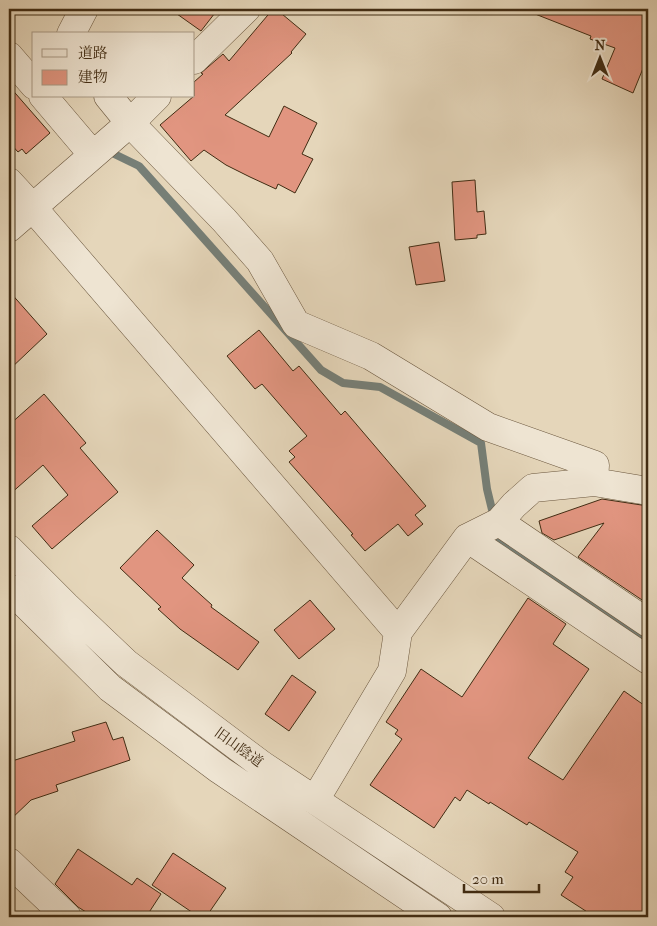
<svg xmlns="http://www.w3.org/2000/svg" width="657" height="926" font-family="'IM FELL French Canon','Noto Serif JP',serif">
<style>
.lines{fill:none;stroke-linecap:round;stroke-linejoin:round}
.stream{stroke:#767f77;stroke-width:8}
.building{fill:#e19580;stroke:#412c13}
.minor-casing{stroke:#6a563d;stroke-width:29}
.minor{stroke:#eee4d2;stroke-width:28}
.labels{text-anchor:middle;stroke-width:4.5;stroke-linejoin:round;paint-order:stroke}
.street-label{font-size:14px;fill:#412c13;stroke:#eee4d2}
</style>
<rect width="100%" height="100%" fill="#e5d6ba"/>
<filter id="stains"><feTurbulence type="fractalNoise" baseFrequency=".004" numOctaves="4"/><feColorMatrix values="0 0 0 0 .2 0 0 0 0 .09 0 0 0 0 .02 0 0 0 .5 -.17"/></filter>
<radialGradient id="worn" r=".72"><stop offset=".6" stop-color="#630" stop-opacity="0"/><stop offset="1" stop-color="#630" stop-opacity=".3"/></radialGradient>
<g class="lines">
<path class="stream" d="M106,150L139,166L321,370L343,383L380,387L481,443L487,489L494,518
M498,531L500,541L648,641"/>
</g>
<path class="building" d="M170,9H218L201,31Z
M273,9H276L306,34L291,52L292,53L225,115L269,137L284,106L317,123L302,154L313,159L295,193L278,184L276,189L250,177L226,165L204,150L191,161L160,125L194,96V82L203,74L201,73L223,54L229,61Z
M526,9H648V56L633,93L602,79L615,48L590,39L591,36L525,10Z
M9,86L50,133L26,154L22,149L18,152L9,142Z
M475,180L477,212L484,211L486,234L477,235V238L455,240L452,182Z
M439,242L445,281L416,285L409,247Z
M9,291L47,334L9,370Z
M259,330L293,371L299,366L341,415L345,411L426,506L415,515L423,524L408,536L398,524L365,551L351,535L353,534L289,462L295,457L289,451L307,436L262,384L255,389L227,356Z
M44,394L86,443L80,448L118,492L52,549L32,526L68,495L43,465L9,495V425Z
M602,499L648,506V604L578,557L604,523L554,540L542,533L539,521Z
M157,530L194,565L182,578L212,605L211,607L259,642L238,670L180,629L158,609L161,607L120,568Z
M528,598L566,624L553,644L589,669L528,758L563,780L624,691L648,708V917H595L561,895L573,877L565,872L578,852L529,822L527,825L490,802L489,804L467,790L460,801L455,797L434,828L370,785L402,739L395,734L398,730L386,722L421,669L462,697Z
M310,600L335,629L299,659L274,630Z
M292,675L316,692L289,731L265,714Z
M106,722L113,740L123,737L130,760L56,785L58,791L31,800L9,821V762L75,741L72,732Z
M78,849L132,885L137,878L161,894L146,917H94L78,907L55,884Z
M173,853L226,888L206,917H199L152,885Z"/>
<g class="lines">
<g class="minor-casing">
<path id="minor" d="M71,34L84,9
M9,56L34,85
M194,60L246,9
M43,96L93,155
M108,96L130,123L224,220L260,261L296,324L371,356L488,427L595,465L594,482
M9,182L33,208L398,632
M9,228L130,123L157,96
M499,522L648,623
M467,538L648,660
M9,549L66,606L126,663L262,765L491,917
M9,588L110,688L220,770L438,917
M315,800L392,671L398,632L467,538L499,522L514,505L533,488L594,482L648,491
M9,862L67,917"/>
</g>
<use href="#minor" class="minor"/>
</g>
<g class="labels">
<g class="street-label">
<text transform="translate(239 747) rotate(36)" y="5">旧山陰道</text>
</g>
</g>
<rect width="657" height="926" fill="none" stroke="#e5d6ba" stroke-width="30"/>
<rect x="10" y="10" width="637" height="906" fill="none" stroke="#412c13" stroke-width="2.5"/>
<rect x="15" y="15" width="627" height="896" fill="none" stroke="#412c13"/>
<rect x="32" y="32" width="162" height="65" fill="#eee4d2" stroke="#a99a86"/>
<rect x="42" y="49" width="25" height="8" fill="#eee4d2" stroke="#a99a86"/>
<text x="78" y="58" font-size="15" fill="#412c13">道路</text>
<rect x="42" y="70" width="25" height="15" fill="#e19580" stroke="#a99a86"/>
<text x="78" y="82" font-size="15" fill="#412c13">建物</text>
<g transform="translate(600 58)" stroke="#eee4d2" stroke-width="4" paint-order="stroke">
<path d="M0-4L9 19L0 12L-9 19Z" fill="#412c13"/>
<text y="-8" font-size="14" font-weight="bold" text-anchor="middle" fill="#412c13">N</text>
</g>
<path d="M464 884v8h75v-8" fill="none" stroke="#412c13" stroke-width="2.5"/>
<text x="472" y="884" font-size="15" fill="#412c13" stroke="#eee4d2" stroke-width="4" paint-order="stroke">20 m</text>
<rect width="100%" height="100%" filter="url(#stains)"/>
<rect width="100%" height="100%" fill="url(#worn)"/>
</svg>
